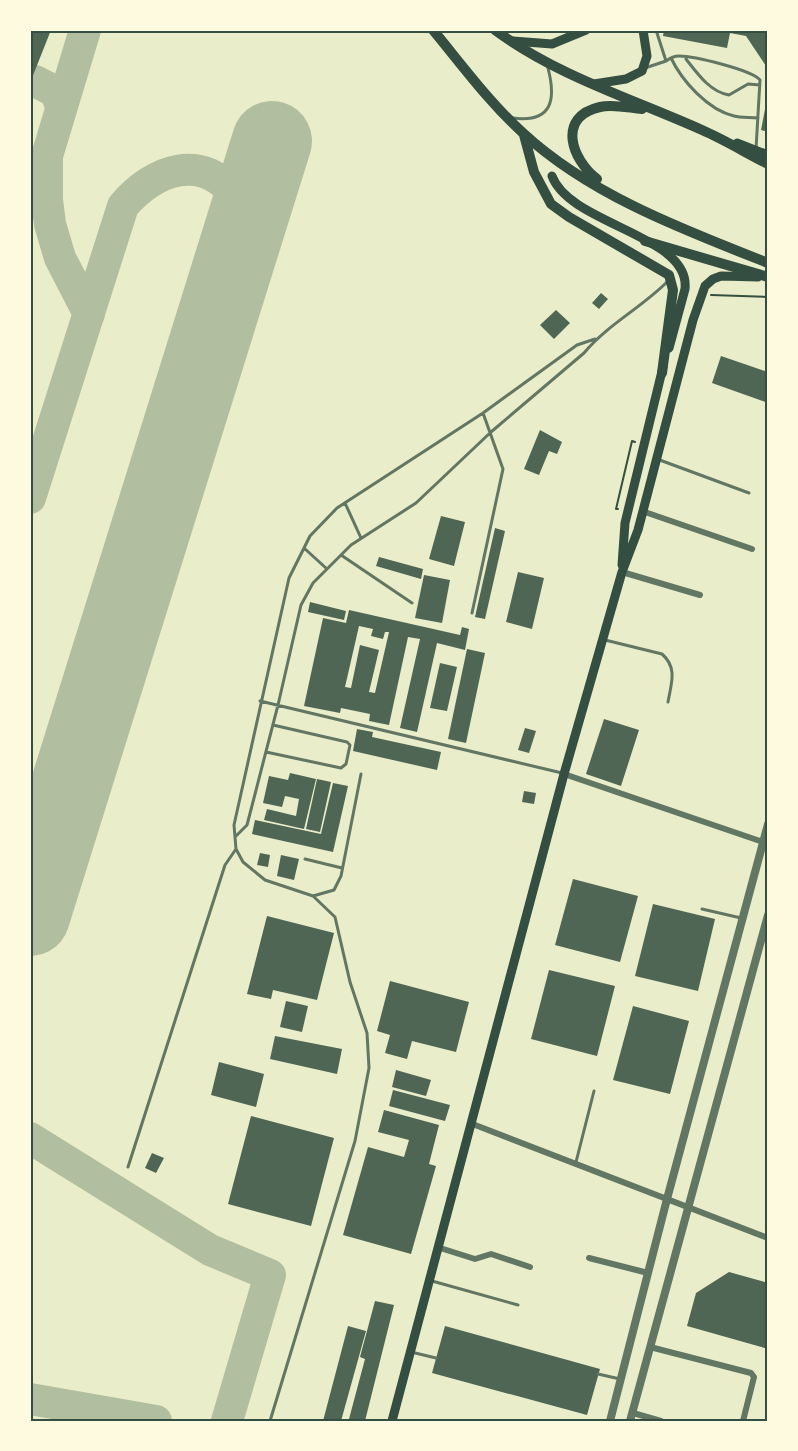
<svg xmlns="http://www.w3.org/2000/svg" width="798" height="1451" font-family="Cabin,sans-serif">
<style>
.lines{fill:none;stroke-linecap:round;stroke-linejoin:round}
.taxiway{stroke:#b2bea0;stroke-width:32}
.runway{stroke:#b2bea0;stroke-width:80}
.building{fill:#4f6655;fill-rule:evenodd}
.path{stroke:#344e41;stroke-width:2}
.service{stroke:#617663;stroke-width:3}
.minor{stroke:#617663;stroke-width:6}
.tertiary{stroke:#617663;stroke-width:8}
.secondary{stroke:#344e41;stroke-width:9}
.primary{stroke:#344e41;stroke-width:9}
.trunk{stroke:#344e41;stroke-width:10}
.neatline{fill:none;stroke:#344e41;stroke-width:2}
</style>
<rect width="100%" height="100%" fill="#e9edc9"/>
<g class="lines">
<path class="taxiway" d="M85,30L47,156V200L50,224L60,258L89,314
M35,81L56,92L61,107
M30,498L123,206C154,169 204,151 237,198C242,206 243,216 246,225
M30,1138L210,1250L270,1275L227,1421
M30,1399L156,1421"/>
<path class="runway" d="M30,916L272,141"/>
</g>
<path class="building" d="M30,30H51L30,83Z
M664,30H768V69L746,36L730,33L727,48L663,36Z
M767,99H768V132L761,130Z
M601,293L608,299L599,309L592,303Z
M556,310L570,323L554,339L540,325Z
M721,356L768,372V403L712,383Z
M540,430L562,442L557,454L549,451L539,475L524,469Z
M441,516L465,522L454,566L429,559Z
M495,528L505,531L485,619L475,617Z
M379,557L423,569L421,579L376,566Z
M518,572L544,578L532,629L506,622Z
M424,575L450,580L442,623L415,618Z
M310,602L346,611L344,620L308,612Z
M349,610L460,635L462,627L469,629L465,650L437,643L417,732L400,728L420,639L408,637L389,725L369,721L370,714L341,708L340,713L304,706L323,618L346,623ZM359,626L373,629L371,636L383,639L385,632H389L375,693L369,692L379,650L360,645L351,688L345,687Z
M467,649L485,653L466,743L448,739Z
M440,663L457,667L447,711L430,708Z
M604,719L639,730L621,786L586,774Z
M525,728L536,731L529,753L518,750Z
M357,729L373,732L372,737L441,752L437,770L353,751Z
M290,773L316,779L304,829L264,820L267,809L296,816L299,799L285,796L282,807L263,803L269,776L288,780Z
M317,779L331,782L320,832L306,829Z
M333,783L348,786L333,852L252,834L255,820L321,834Z
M524,791L536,793L534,804L522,802Z
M260,853L270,855L268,867L257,865Z
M281,855L299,859L294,880L277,876Z
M573,879L638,896L620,962L555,945Z
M653,904L715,919L698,991L635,976Z
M267,916L334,933L317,1000L273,990L271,999L247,994Z
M549,970L615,986L597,1056L531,1039Z
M390,981L469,1002L456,1052L412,1041L407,1059L385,1053L390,1035L377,1031Z
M286,1001L308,1006L302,1032L280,1027Z
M633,1006L689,1021L670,1094L613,1080Z
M275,1036L342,1049L337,1074L270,1059Z
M219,1062L264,1074L256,1107L211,1095Z
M396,1070L431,1080L426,1096L392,1087Z
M393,1090L450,1105L445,1121L389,1106Z
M384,1110L439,1125L429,1164L436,1166L411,1254L343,1235L368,1147L404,1157L409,1140L378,1132Z
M251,1116L334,1138L311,1226L228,1204Z
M152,1153L164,1158L156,1173L145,1168Z
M729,1272L768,1283V1349L687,1326L696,1293Z
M375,1301L394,1305L365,1421H358L349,1419L365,1359L360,1357Z
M348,1326L366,1331L341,1421H323Z
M445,1326L600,1369L587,1415L432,1373Z"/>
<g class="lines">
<path class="path" d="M711,295L768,297
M618,509H616L632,441L635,442"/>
<path class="service" d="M656,30L666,61C670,58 674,56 679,56C694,56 752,70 760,80L756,149
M671,58C682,81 708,110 734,116C741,118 750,117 758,118
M686,59C697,73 710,92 729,95L748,84L760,85
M645,68L666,61
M513,118C553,123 556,99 548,68
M657,459L749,493
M345,503L361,538
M304,548L327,569
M341,555L412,603
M472,613L503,469L483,413
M605,640L662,654C678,668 671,684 668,702
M260,701L562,773
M266,752L341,768L346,764L350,745L347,742L273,725
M236,836L247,825L278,705L301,605L313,583L351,545L416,503L491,432L584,353C607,325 641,308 667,282
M305,859L342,868
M313,896L334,890L341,876L361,774
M702,909L741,918
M576,1162L594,1091
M128,1167L225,865L236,849
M432,1281L518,1305
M411,1352L436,1358
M598,1374L620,1379
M270,1421L355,1141L369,1068L367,1033L350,982L335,917L313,896L265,880L243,862L236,849L234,825L289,578L310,536L337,508L483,413L577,345L595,339"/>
<path class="minor" d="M642,511L752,549
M622,572L700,595
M564,774L763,842
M470,1123L768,1238
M437,1247L475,1259L491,1254L530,1267
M589,1258L648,1273
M650,1347L751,1373L754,1377L743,1421
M633,1413L661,1421"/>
<path class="tertiary" d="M610,1421L667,1199L768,824
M630,1421L768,915"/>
<path class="secondary" d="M737,143L768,155"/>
<path class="primary" d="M513,41L552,44L586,30
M594,84L626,79L642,71L647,56L643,30
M552,176C570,225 691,235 685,289L669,348
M622,565L625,523L663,367
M392,1421L564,774L622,572L638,530L693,320L705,286L713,279L721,276L758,277"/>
<path class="trunk" d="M433,30C462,65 489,102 523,133C590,195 684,230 768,263
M495,30C557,76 633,99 702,130C725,140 746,153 768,164
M524,135L534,172L551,204L569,217L669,275L673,290L662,373
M597,179C572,160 556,117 600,107C613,104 629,108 642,109
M645,241L768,277"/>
</g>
<rect width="798" height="1451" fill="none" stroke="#fefae0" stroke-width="63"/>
<rect x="32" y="32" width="734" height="1388" class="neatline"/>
</svg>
